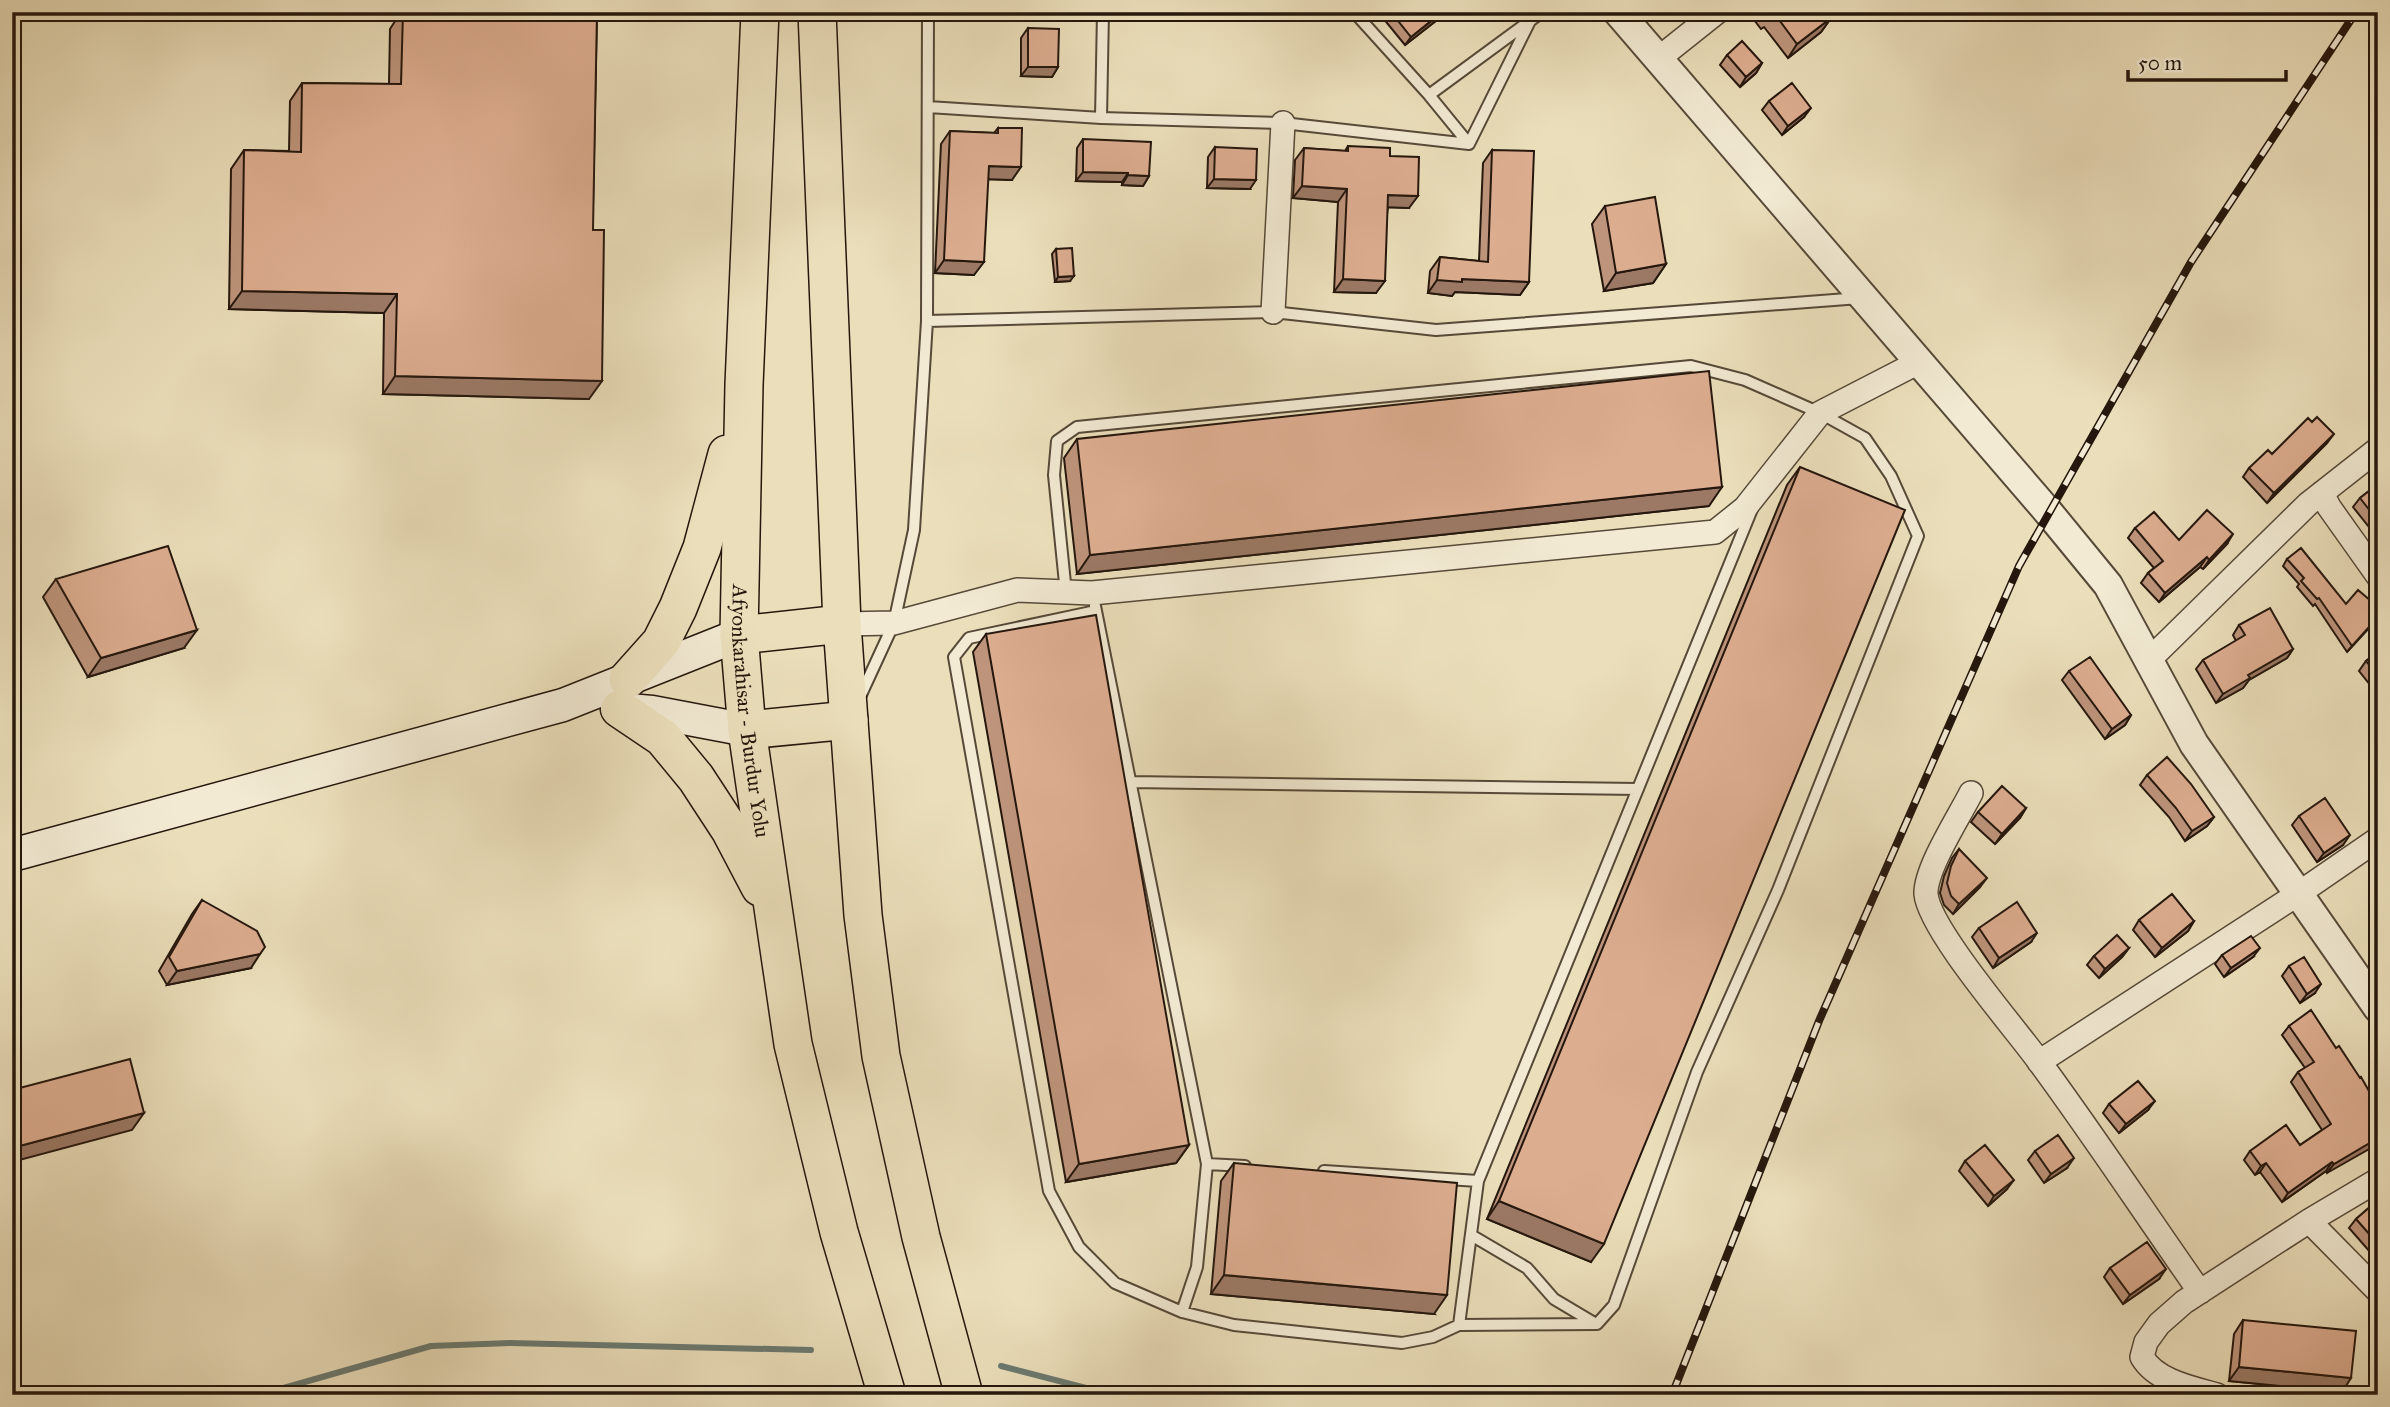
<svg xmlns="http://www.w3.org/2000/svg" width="2390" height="1407" font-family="'IM FELL Great Primer',serif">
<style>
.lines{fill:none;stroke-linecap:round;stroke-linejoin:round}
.stream{stroke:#6a7a71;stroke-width:6}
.service-casing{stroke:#564938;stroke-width:14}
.minor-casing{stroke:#564938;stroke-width:26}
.tertiary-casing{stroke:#564938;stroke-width:32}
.secondary-casing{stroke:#25170d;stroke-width:35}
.trunk-casing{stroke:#25170d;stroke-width:40}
.service{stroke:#f2ead3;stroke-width:10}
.minor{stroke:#f2ead3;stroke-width:23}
.tertiary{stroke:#f2ead3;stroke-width:28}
.secondary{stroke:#f2ead3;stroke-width:32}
.trunk{stroke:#ebdfbb;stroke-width:37}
.rail-casing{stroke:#25170d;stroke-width:8}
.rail{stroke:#f2ead3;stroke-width:5;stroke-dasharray:16;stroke-linecap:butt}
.wall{fill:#be957c;stroke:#25170d;stroke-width:2}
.shaded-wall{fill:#9b7965;stroke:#25170d;stroke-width:2}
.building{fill:#ddad90;stroke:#25170d;stroke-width:2}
.labels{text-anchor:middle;stroke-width:7;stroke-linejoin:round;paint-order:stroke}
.street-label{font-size:21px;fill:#25170d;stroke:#f2ead3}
</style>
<rect width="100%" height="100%" fill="#ebdfbb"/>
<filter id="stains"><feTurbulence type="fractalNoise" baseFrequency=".00286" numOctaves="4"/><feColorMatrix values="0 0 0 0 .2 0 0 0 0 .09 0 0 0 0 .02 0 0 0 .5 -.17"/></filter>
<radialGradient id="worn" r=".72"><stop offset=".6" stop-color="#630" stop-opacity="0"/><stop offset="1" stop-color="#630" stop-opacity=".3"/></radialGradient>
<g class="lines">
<path class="stream" d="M1001,1366L1113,1395
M259,1395L431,1346L510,1343L811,1350"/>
<g class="service-casing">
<path id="service" d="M1354,12L1429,95L1469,144
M1429,95L1542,12
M928,107L1101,118L1283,123L1469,144L1530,21
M1101,118L1103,12
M927,321L1273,312L1436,330L1860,298
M1066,593L1054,475L1057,441L1077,427L1691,366L1745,380L1820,413L1865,438L1891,476L1918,536L1778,890L1697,1072L1614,1305L1597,1324L1459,1325L1433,1337L1402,1343L1234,1325L1182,1312L1115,1283L1079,1247L1049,1191L954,657L969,638L1096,611
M1095,606L1207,1164L1245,1166
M859,699L894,623L914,530L927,321L928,12
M1130,782L1638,789
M1324,1171L1478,1181L1752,509
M1471,1235L1527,1268L1554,1299L1596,1324
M1182,1312L1197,1267L1207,1164
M1459,1325L1478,1181"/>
</g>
<g class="minor-casing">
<path id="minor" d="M1658,59L1717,12
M1273,312L1283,123
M2322,493L2329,507L2378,576
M842,624L894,623L1017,590L1092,593L1715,532L1745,508L1820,413L1919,362
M2149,660L2308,504L2378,449
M1971,793C1959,817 1925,869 1926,894C1929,929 2014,1027 2038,1060C2094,1136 2146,1215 2200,1292
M2039,1062L2298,894L2378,839
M2309,1221L2378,1291
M2217,1395C2191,1388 2156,1381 2142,1357L2146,1342L2159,1324L2184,1302L2309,1221L2378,1180"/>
</g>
<g class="tertiary-casing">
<path id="tertiary" d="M1618,12L2049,513L2108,585L2194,744L2378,1008"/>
</g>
<g class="secondary-casing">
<path id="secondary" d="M617,709L652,712L747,730
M12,855L563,705L739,635"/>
</g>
<g class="trunk-casing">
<g id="trunk">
<path id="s1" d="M760,12L744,385L739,635L747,730L793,1044L839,1232L887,1395"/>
<path d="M817,12L842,624L863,915L881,1056L921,1237L964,1395"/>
<path d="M739,635L842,624"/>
<path d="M628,679L661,642L678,608L702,548L727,454"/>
<path d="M620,709L663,738L696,778L730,830L760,887"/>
<path d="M747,730L849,720"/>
</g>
</g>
<use href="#service" class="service"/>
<use href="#minor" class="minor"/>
<use href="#tertiary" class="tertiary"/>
<use href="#secondary" class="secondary"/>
<use href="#trunk" class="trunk"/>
<g class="rail-casing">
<path id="rail" d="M1672,1395L1819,1021L2019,566L2191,262L2356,12"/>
</g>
<use href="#rail" class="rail"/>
</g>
<path class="wall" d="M401,12H597L589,399L383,394L384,313L229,309L231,169L244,150L289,151L290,101L302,83L389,84L390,29Z
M1378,12H1443L1437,20L1405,45Z
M1748,12H1826L1831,18L1821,32L1788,58L1764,27L1761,29Z
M1028,28L1058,67L1052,77L1021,76V38Z
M1727,55L1762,63L1756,73L1740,87L1720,65Z
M1769,101L1804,117L1782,135L1762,110Z
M998,128L1012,180L988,179L974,275L935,273L941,144L950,131L994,133Z
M1083,139L1149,176L1143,186L1122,185V182L1076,181L1077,148Z
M1348,146L1390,156L1409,208L1388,207L1376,293L1334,292L1338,202L1293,198L1295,160L1304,148L1345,151Z
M1215,147L1250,189L1207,188L1208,157Z
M1492,150L1529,282L1520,295L1455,292L1452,296L1428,293L1430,271L1440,257L1479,261L1483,163Z
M2378,198V215L2373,205Z
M1605,206L1666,264L1653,283L1604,291L1592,224Z
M1056,249L1070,281L1055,282L1052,254Z
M2312,422L2327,443L2267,503L2243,477L2249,468L2272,454Z
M1077,439L1709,506L1077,574L1064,458Z
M1800,467L1591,1262L1487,1219L1787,485Z
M2378,484V528L2373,532L2353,507L2360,498Z
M2135,528L2179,540L2227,544L2203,569L2200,567L2159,602L2141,583L2148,573L2154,568L2128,538Z
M2287,559L2346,604L2378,618L2347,652L2315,604L2313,606L2297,587L2299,584L2283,566Z
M56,579L184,648L88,677L43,597Z
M2239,625L2293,649L2287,658L2249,680L2243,688L2216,703L2196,669L2203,660L2236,641L2233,635Z
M986,634L1189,1145L1176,1163L1066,1182L973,652Z
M2378,652V690L2375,691L2359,671L2366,661Z
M2069,671L2131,715L2125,725L2105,739L2062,680Z
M2147,775L2214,817L2207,826L2185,841L2169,817L2140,785Z
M2026,808L2020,818L1995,844L1971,822L1978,812Z
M2299,816L2343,845L2317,862L2292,825Z
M1959,849L1980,887L1953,914L1944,905L1940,893L1944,876L1952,858Z
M202,900L251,968L167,985L159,971L192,914Z
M2139,920L2194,921L2188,931L2155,957L2133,930Z
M1979,928L2031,942L1993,968L1972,937Z
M2129,948L2122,957L2099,978L2087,965L2094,956Z
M2222,955L2253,957L2224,977L2215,964Z
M2289,966L2315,993L2300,1003L2282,976Z
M2289,1026L2378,1107L2327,1173L2326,1171L2282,1202L2260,1172L2255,1175L2244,1160L2250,1151L2300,1145L2322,1130L2291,1082L2298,1072L2305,1068L2282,1035Z
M2109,1104L2148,1110L2119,1133L2103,1113Z
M2035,1151L2067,1168L2044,1183L2028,1160Z
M1965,1161L2007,1189L1988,1206L1959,1171Z
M1234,1163L1434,1314L1211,1294L1221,1181Z
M2378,1200V1261L2349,1228L2356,1219Z
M2110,1268L2159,1279L2123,1304L2104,1277Z
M2243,1320L2342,1392L2229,1381L2234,1334Z"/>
<path class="shaded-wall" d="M1443,12L1437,20L1405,45L1411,37Z
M1831,18L1821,32L1788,58L1797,44Z
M1762,63L1756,73L1740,87L1746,77Z
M1028,67H1058L1052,77L1021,76Z
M1811,108L1804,117L1782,135L1788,126Z
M989,166L1021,167L1012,180L980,179Z
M1083,172L1128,173L1122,182L1076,181Z
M1128,175L1149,176L1143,186L1122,185Z
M1214,179L1256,180L1250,189L1207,188Z
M1302,186L1347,189L1338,202L1293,198Z
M1388,195L1418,196L1409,208L1379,207Z
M944,260L984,262L974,275L935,273Z
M1666,264L1653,283L1604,291L1616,273Z
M1074,276L1070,281L1055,282L1058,277Z
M1343,279L1385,281L1376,293L1334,292Z
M1462,279L1529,282L1520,295L1455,292L1452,296L1428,293L1437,280Z
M242,291L397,294L384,313L229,309Z
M395,376L602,381L589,399L383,394Z
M2334,434L2327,443L2267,503L2274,493Z
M1722,487L1709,506L1077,574L1090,555Z
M2233,534L2227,544L2203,569L2209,560Z
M2207,557L2200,567L2159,602L2165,593Z
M2378,617V618L2347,652L2352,646Z
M197,630L184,648L88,677L101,658Z
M2293,649L2287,658L2249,680L2243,688L2216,703L2223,694L2248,675Z
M2131,715L2125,725L2105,739L2112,729Z
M2026,808L2020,818L1995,844L2002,834Z
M2214,817L2207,826L2185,841L2192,831Z
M2350,835L2343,845L2317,862L2324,853Z
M1987,878L1980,887L1953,914L1959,904Z
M2194,921L2188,931L2155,957L2162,948Z
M2037,933L2031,942L1993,968L1999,958Z
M2129,948L2122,957L2099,978L2105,969Z
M2260,948L2253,957L2224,977L2231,968Z
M260,954L251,968L167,985L177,971Z
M2321,984L2315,993L2300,1003L2307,994Z
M2155,1101L2148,1110L2119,1133L2126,1124Z
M144,1113L132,1130L12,1162V1148Z
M2378,1138V1144L2327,1173L2334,1164Z
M1189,1145L1176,1163L1066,1182L1079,1164Z
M2074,1158L2067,1168L2044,1183L2051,1174Z
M2332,1162L2326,1171L2282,1202L2288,1193Z
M2266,1163L2260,1172L2255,1175L2261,1166Z
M2014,1180L2007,1189L1988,1206L1994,1196Z
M1499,1201L1604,1244L1591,1262L1487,1219Z
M2166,1269L2159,1279L2123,1304L2130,1295Z
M1224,1275L1447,1295L1434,1314L1211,1294Z
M2239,1367L2351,1378L2342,1392L2229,1381Z"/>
<path class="building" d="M403,12H597L593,230H604L602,381L395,376L397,294L242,291L244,150L301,152L302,83L401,84Z
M1391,12H1442L1411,37Z
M1769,12H1826L1831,18L1797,44L1774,13L1771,15Z
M1028,28L1059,29L1058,67H1028Z
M1742,41L1762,63L1746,77L1727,55Z
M1792,83L1811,108L1788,126L1769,101Z
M998,128H1022L1021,167L989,166L984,262L944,260L950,131L998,133Z
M1083,139L1151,142L1149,176L1128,175V173L1083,172Z
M1348,146L1390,148V156L1419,157L1418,196L1388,195L1385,281L1343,279L1347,189L1302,186L1304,148L1348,151Z
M1215,147L1257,149L1256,180L1214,179Z
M1492,150L1534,151L1529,282L1462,279V282L1437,280L1440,257L1488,262Z
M1655,197L1666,264L1616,273L1605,206Z
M1072,248L1074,276L1058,277L1056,249Z
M1709,371L1722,487L1090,555L1077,439Z
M2317,417L2334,434L2274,493L2249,468L2268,450L2272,454L2308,418L2312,422Z
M1800,467L1905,510L1604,1244L1499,1201Z
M2378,484V521L2360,498Z
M2207,510L2233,534L2209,560L2207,557L2165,593L2148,573L2163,561L2135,528L2154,512L2179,540Z
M168,546L197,630L101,658L56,579Z
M2301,548L2346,604L2358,590L2378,607V617L2352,646L2319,598L2317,599L2301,581L2304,578L2287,559Z
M2270,608L2293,649L2248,675L2250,678L2223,694L2203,660L2245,635L2239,625Z
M1096,615L1189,1145L1079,1164L986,634Z
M2378,652V676L2366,661Z
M2090,657L2131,715L2112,729L2069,671Z
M2167,757L2191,784L2214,817L2192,831L2176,808L2147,775Z
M2002,786L2026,808L2002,834L1978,812Z
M2325,798L2350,835L2324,853L2299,816Z
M1959,849L1987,878L1959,904L1951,896L1947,883L1951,866Z
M2172,894L2194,921L2162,948L2139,920Z
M202,900L257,931L265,947L260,954L177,971L169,957Z
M2017,902L2037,933L1999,958L1979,928Z
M2117,935L2129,948L2105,969L2094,956Z
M2251,936L2260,948L2231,968L2222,955Z
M2304,957L2321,984L2307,994L2289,966Z
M2311,1010L2336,1048L2339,1046L2360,1078L2361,1077L2378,1107V1138L2334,1164L2332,1162L2288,1193L2266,1163L2261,1166L2250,1151L2286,1125L2300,1145L2331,1124L2298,1072L2314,1062L2289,1026Z
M130,1059L144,1113L12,1148V1090Z
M2138,1081L2155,1101L2126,1124L2109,1104Z
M2058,1135L2074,1158L2051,1174L2035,1151Z
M1985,1145L2014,1180L1994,1196L1965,1161Z
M1234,1163L1457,1183L1447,1295L1224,1275Z
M2378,1200V1244L2356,1219Z
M2147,1242L2166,1269L2130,1295L2110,1268Z
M2243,1320L2356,1331L2351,1378L2239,1367Z"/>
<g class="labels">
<g class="street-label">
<text dy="7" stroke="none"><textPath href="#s1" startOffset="700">Afyonkarahisar - Burdur Yolu</textPath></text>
</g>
</g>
<rect width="2390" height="1407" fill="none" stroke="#ebdfbb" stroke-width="42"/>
<rect x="14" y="14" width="2362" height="1379" fill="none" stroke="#25170d" stroke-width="3.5"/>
<rect x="21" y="21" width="2348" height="1365" fill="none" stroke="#25170d" stroke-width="2"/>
<path d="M2128 70v10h158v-10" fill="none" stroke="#25170d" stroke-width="3.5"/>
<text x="2138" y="70" font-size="21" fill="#25170d" stroke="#f2ead3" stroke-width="5" paint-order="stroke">50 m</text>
<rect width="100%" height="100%" filter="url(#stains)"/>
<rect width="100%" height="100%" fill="url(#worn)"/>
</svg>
